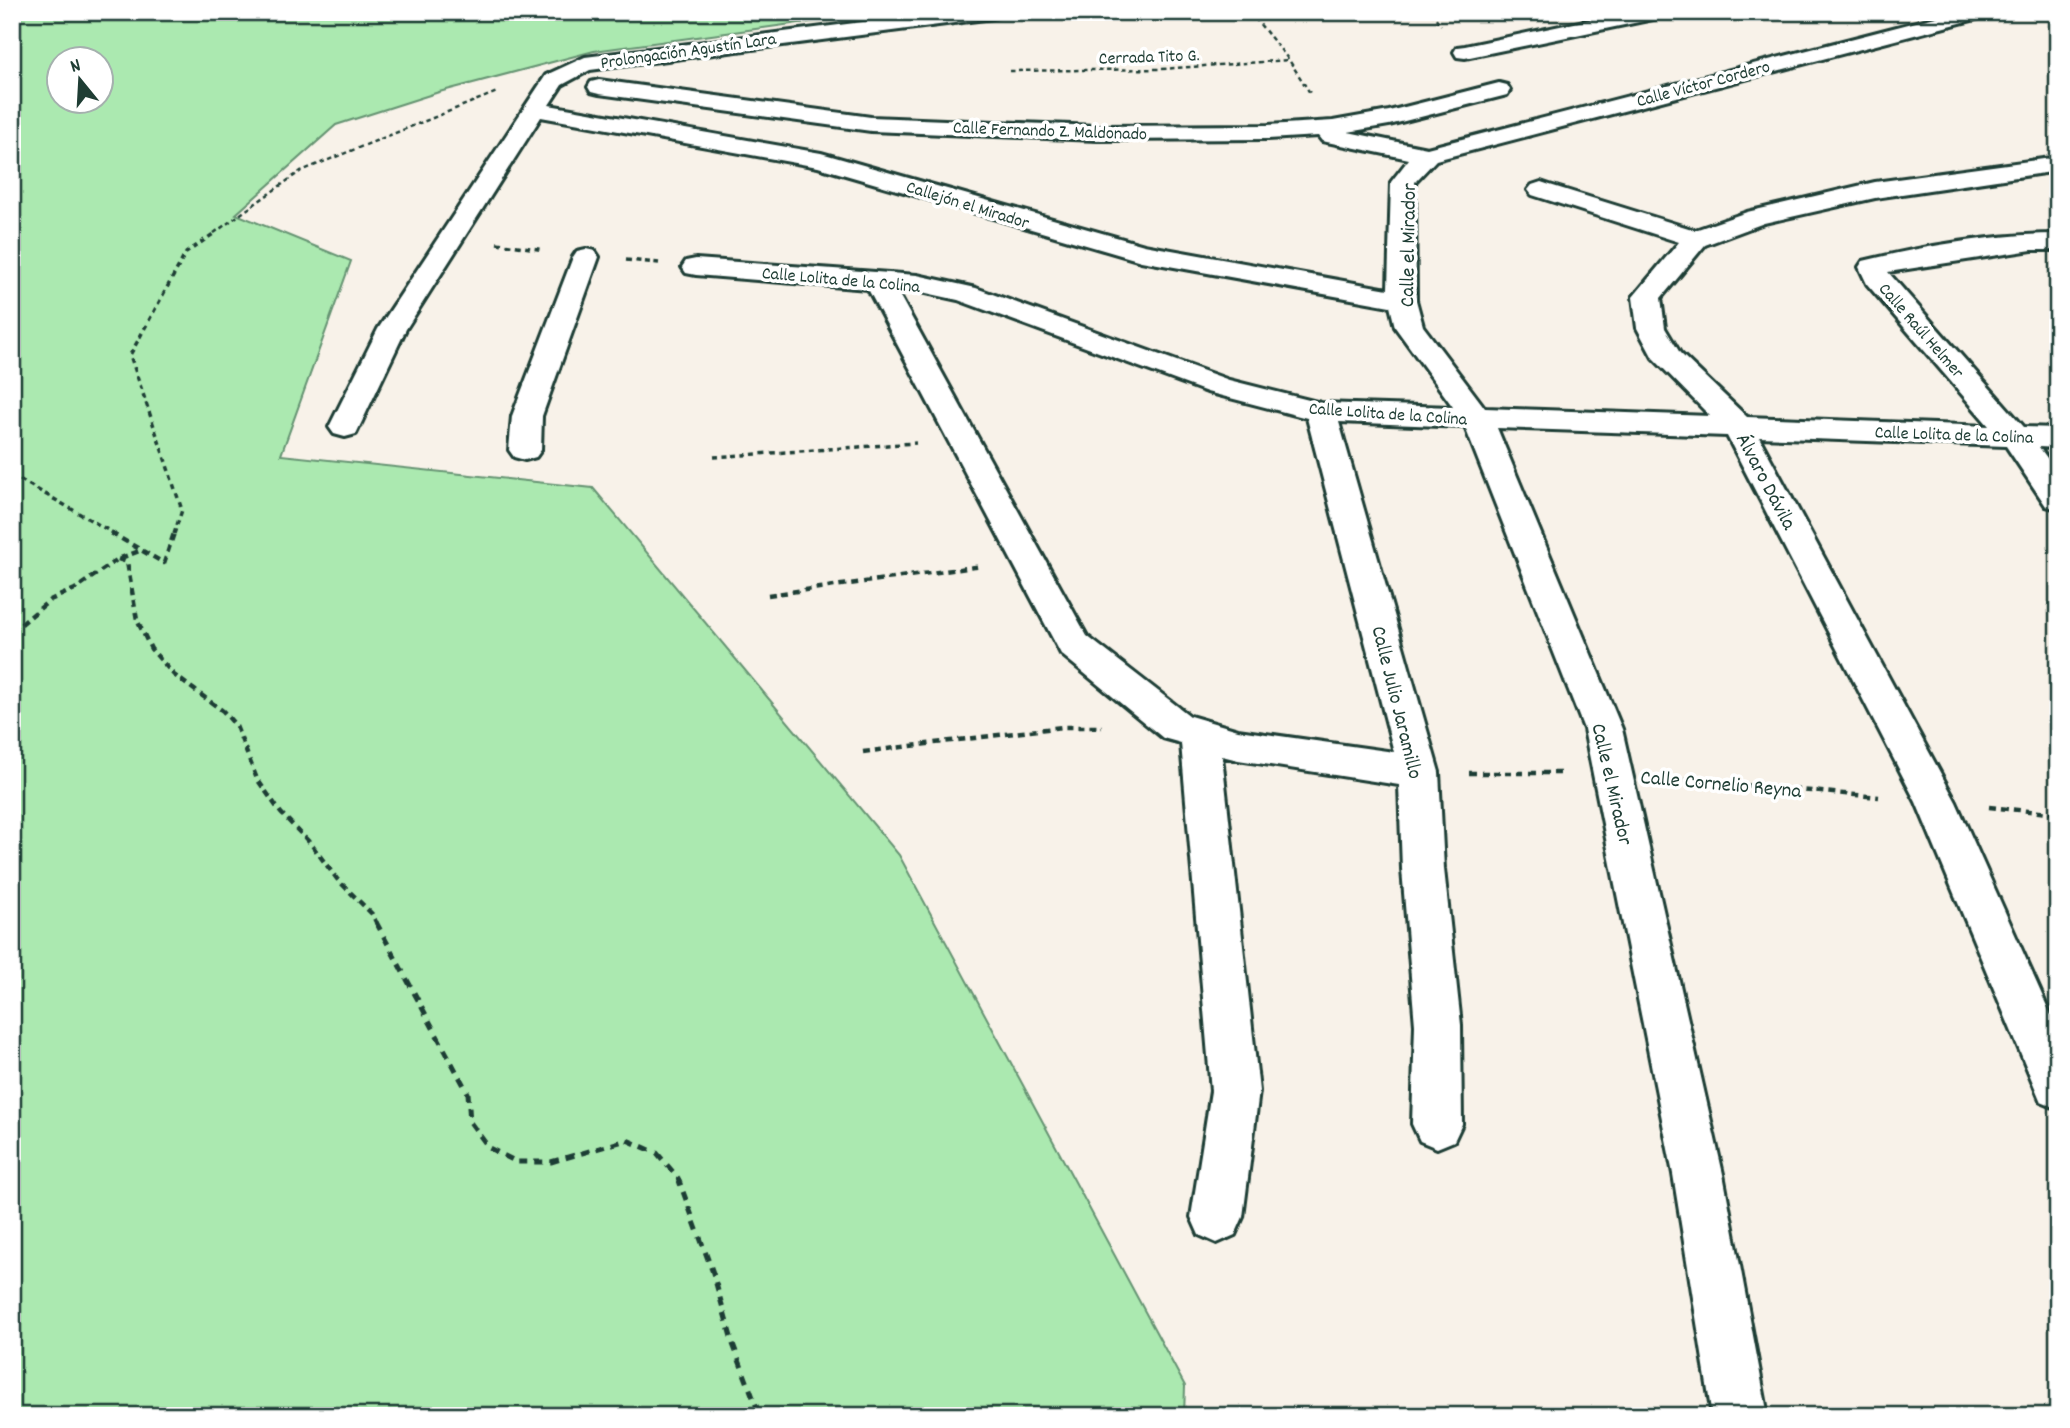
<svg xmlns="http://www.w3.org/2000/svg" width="2070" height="1428" font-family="Dekko,sans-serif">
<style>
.green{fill:#abe9b0;stroke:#659372;stroke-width:2;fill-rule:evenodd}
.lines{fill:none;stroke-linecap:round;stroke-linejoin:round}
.minor-casing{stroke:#1f3d34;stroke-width:6}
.path-far3{stroke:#1f3d34;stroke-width:2.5;stroke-dasharray:4.5 3.5;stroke-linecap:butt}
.path-far2{stroke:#1f3d34;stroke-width:3.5;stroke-dasharray:5 4.5;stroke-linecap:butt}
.path-far1{stroke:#1f3d34;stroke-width:4.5;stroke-dasharray:7 5;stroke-linecap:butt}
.path{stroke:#1f3d34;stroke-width:5;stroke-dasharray:9 7;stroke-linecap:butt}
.minor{fill:#fff;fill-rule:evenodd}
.labels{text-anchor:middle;stroke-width:7;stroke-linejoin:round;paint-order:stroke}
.far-street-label{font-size:18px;fill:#1f3d34;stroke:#fff}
.street-label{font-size:21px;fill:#1f3d34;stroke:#fff}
</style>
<rect width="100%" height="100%" fill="#f8f2e9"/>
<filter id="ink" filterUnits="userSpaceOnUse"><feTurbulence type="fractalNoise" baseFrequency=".0143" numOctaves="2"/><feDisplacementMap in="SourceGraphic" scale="14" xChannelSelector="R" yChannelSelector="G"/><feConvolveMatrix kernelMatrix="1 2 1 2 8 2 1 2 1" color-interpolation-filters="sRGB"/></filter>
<g filter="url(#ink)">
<path class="green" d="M12,12H925L799,23L594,51L439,92L336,125L236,214L351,261L281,455L593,488L899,855L1185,1386L1184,1416H12ZM60,60H102V102H60Z"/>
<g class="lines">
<g class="minor-casing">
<path id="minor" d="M942,12H1003L1000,16L993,18L590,70L562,85L549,105L821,153L1144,245L1388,289L1391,182L1409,159L1322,141L1318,136L1268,139L1097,140L871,131L599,94L591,92L588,87L591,82L599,80L871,117L1097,126L1268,125L1333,121L1389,111L1499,83L1507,85L1510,90L1507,95L1389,125L1348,132L1427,148L1955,12H1990L1987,16L1436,160L1415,182L1416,300L1423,326L1485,408L1710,416L1653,358L1637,328L1633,297L1679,242L1532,195L1528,190L1532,185L1541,182L1550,185L1695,230L1747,212L1875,182L2058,157V171L1875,198L1764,223L1705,245L1661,298L1665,328L1680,353L1747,417L1989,426L1867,284L1859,267L1863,261C1924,246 1995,234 2058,234V250H2032L1888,272L2024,427L2058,428V448L2039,447L2058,473V509L2046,506L2006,446L1759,437L1956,802L2058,1031V1109L2041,1102L1916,802L1727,436L1497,428L1622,729L1723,1174L1768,1416H1712L1673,1174L1584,729L1465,427L1339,422L1439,772L1444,869L1461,1025L1462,1124L1454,1141L1437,1148L1420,1141L1412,1124L1415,1025L1402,869L1399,785L1238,760L1222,756L1259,1091L1243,1217L1235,1235L1217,1243L1199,1235L1191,1217L1211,1091L1181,743L1163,738L1061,654L868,289L696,275L686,273L682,267L686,261L696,259L917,275L976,288L1229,380L1321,403L1453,407L1395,327L1390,306L1141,261L818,167L541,117L406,329L356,434L345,437L334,434L329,427L378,329L546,75L585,57ZM897,291H917L958,300L1207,392L1307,418L1394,752L1238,730L1190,716L1087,636Z
M1627,12H1668L1665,16L1658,18L1465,58L1457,57L1454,52L1457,47L1465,46Z
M586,249L595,251L599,257L542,416L541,450L536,457L525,460L514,457L509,450L512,416L573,257L577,251Z"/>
</g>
<path class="path-far3" d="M1250,12L1289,60L1310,93
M1431,12L1441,25
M1010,71L1162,69L1289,60
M214,233L301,171L497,92"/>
<path class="path-far2" d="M497,243L544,250
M626,260L659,263
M714,457L916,443
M12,475L115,534
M174,534L182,510L130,355L186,253L216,232"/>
<path class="path-far1" d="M111,533L164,563L174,533
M118,559L127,562L137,620L151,649L174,675L223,711L236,726L257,779L281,813L311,844L337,879L372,914L377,924
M768,595L982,566
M12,632L50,600L75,589L118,559L142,550
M863,752L1062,727H1102
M1469,773H1562
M1661,778L1879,797
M1989,807L2058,814"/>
<path class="path" d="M376,922L468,1093L470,1122L489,1148L517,1162H551L627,1140L657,1153L678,1178L713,1273L733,1344L760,1416"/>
<use href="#minor" class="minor"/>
</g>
</g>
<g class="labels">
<g class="far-street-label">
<text transform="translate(688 50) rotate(-8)" y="6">Prolongación Agustín Lara</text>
<text transform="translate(1149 56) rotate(-2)" y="6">Cerrada Tito G.</text>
<text transform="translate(1703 83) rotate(-15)" y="6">Calle Víctor Cordero</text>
<text transform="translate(1050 130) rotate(2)" y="6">Calle Fernando Z. Maldonado</text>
<text transform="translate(968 204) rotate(17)" y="6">Callejón el Mirador</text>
<text transform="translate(841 279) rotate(5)" y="6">Calle Lolita de la Colina</text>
<text transform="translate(1922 330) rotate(49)" y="6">Calle Raúl Helmer</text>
<text transform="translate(1388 413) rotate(4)" y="6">Calle Lolita de la Colina</text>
<text transform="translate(1954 434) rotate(2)" y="6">Calle Lolita de la Colina</text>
</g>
<g class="street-label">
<text transform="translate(1407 245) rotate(-89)" y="7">Calle el Mirador</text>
<text transform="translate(1767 481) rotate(62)" y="7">Álvaro Dávila</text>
<text transform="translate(1398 702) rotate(76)" y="7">Calle Julio Jaramillo</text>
<text transform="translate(1721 783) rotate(5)" y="7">Calle Cornelio Reyna</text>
<text transform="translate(1613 784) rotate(77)" y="7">Calle el Mirador</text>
</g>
</g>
<rect width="2070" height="1428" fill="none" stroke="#fff" stroke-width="42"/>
<rect x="21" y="21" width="2028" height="1386" fill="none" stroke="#1f3d34" stroke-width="2.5" filter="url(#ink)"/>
<g transform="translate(80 80) rotate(342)"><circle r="33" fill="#ffffff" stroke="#a5b1ae" stroke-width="2"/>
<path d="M0-5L12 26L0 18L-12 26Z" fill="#1f3d34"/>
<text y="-10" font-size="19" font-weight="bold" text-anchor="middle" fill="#1f3d34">N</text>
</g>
</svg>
